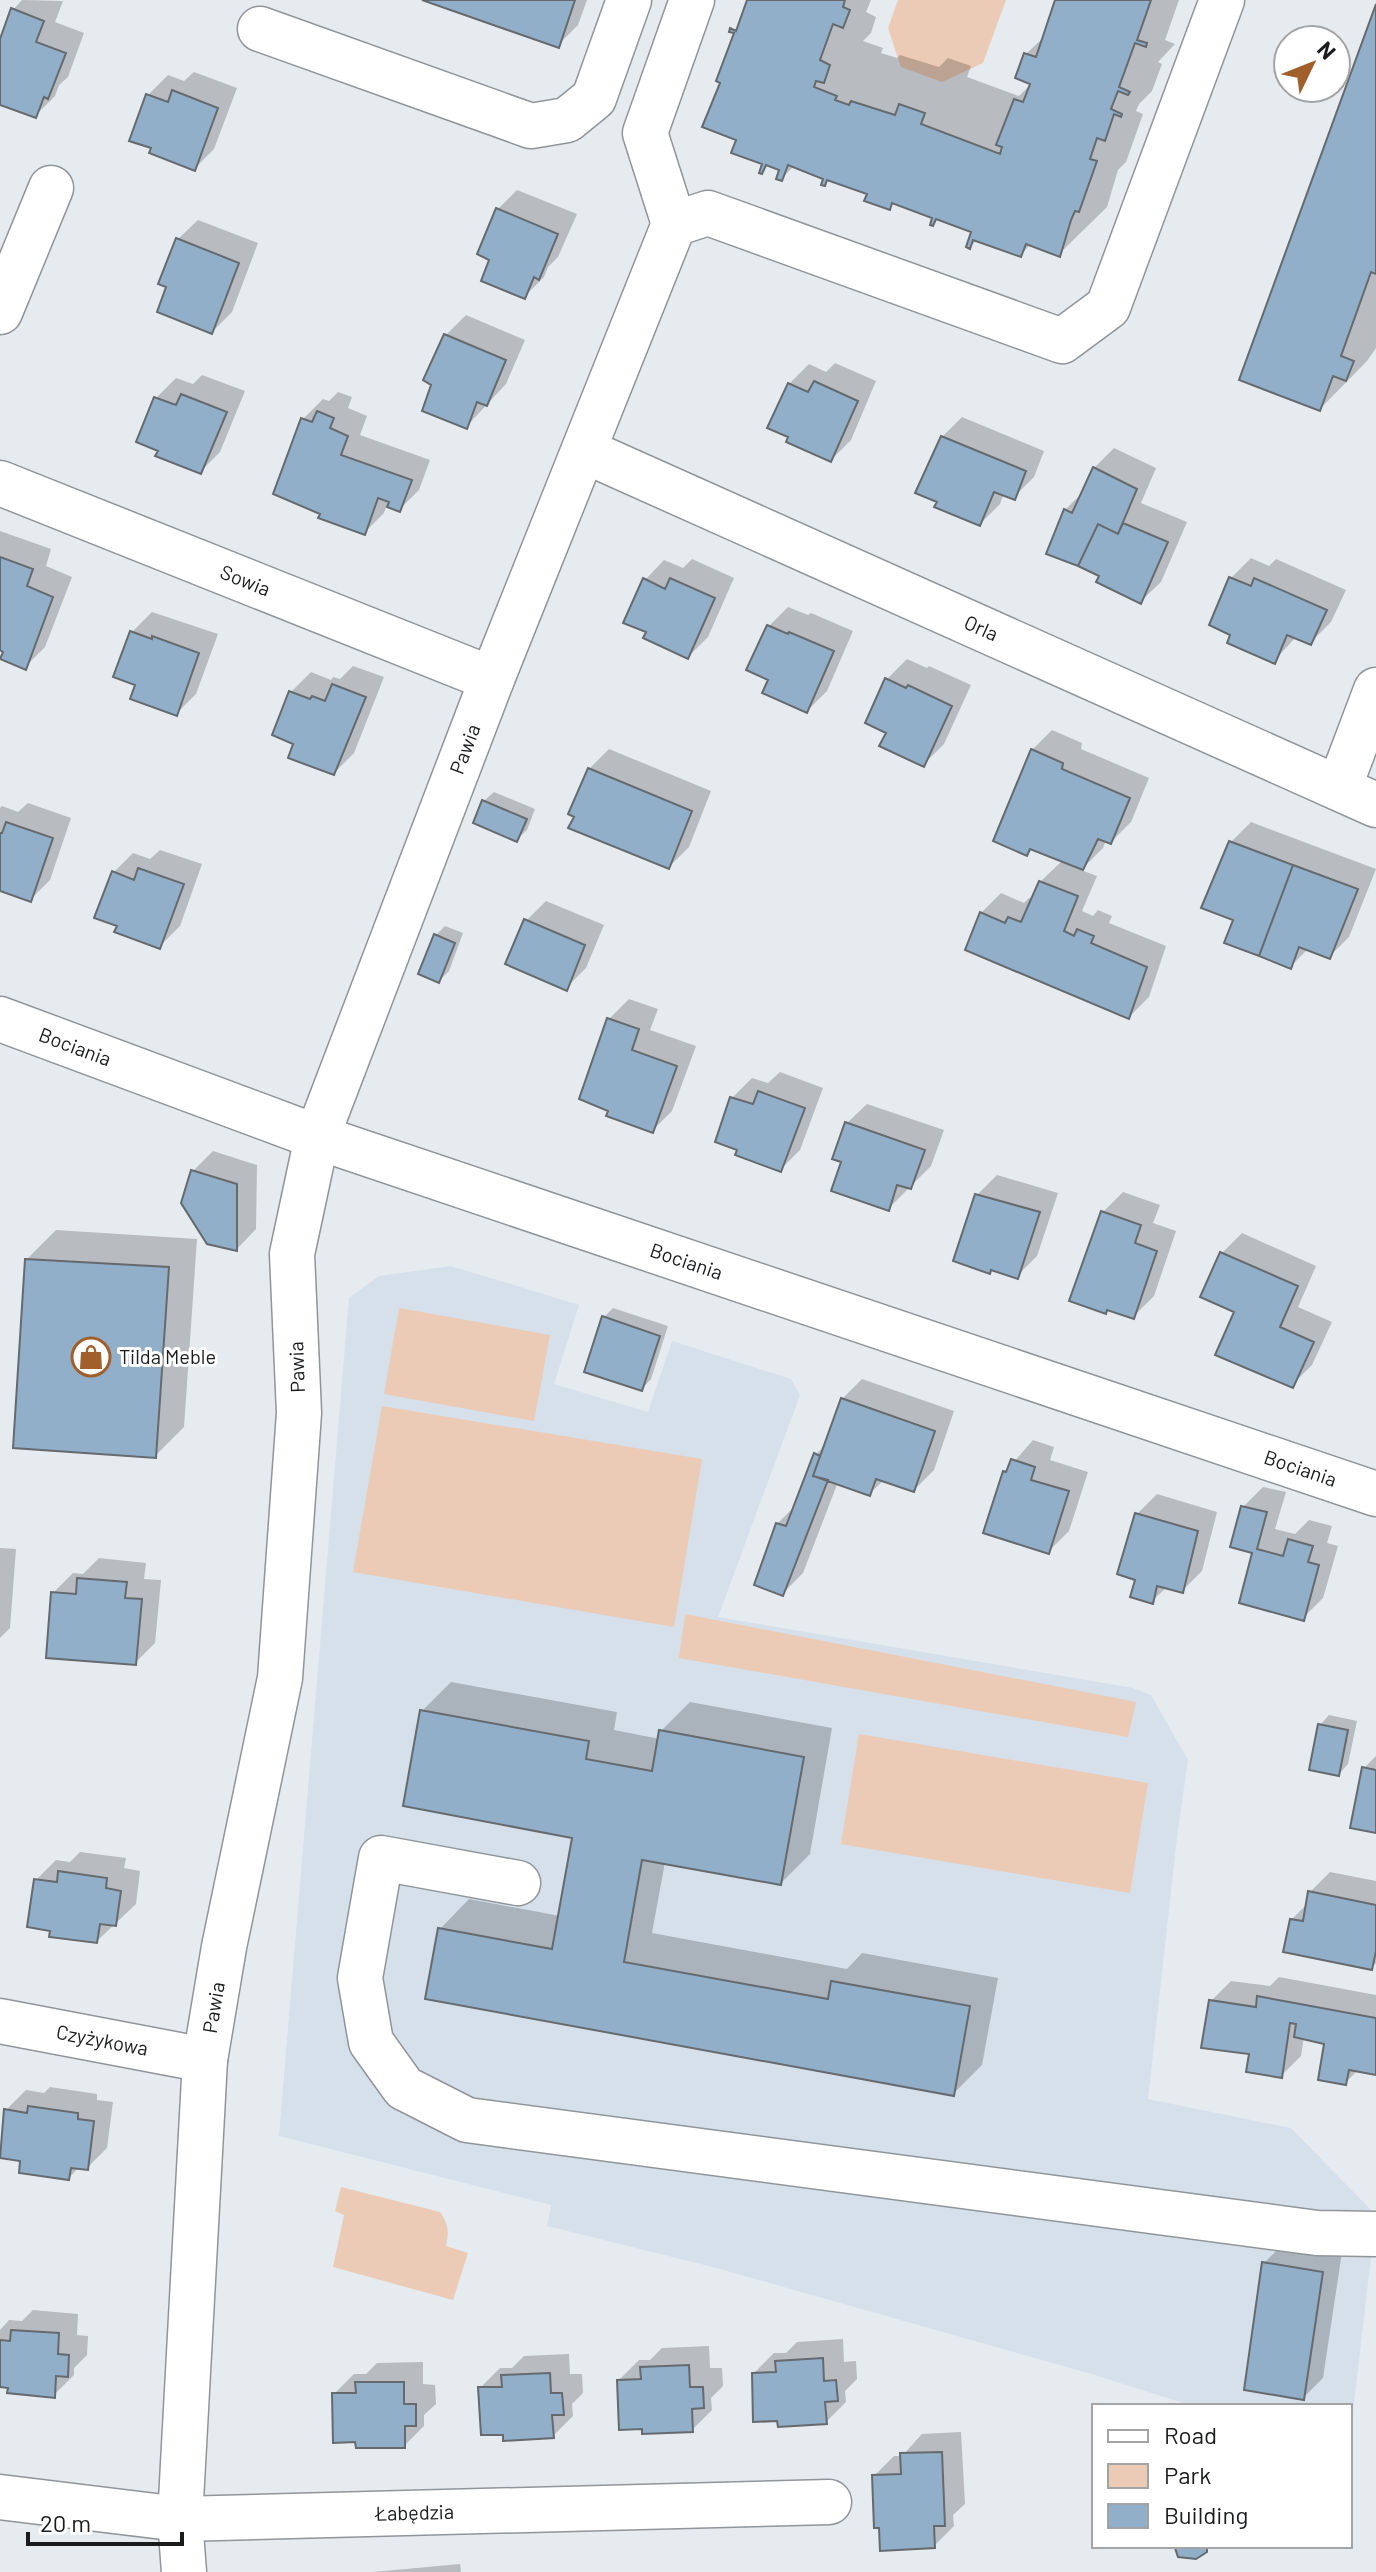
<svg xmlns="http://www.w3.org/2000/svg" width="1376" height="2572" font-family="Barlow,sans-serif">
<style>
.built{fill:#d5e0eb}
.green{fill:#ebcbb5}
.shadow{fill:#0003}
.building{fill:#92afca;stroke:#656a6e;stroke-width:2}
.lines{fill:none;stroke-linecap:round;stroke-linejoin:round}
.minor-casing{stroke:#90959a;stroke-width:47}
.minor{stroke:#fff;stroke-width:44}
.labels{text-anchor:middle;stroke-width:6;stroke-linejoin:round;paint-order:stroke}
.street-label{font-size:20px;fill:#191b1d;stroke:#fff}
.poi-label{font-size:20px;fill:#191b1d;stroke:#fff;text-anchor:start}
</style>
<rect width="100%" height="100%" fill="#e6ebf0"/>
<path class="built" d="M451,1266L579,1305L554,1384L648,1412L672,1341L791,1379L800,1395L718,1617L1133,1688L1151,1695L1188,1760L1177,1837L1148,2099L1291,2128L1376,2215L1350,2437V2406H1193L1088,2373L713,2267L547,2226L551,2205L279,2136L349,1298L379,1276Z"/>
<path class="green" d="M898,0H1006L983,63L942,82L901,67L888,28Z
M399,1308L550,1335L534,1421L384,1394Z
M382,1406L702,1459L674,1627L353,1572Z
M685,1614L1136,1702L1128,1737L679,1658Z
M859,1734L1148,1783L1130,1893L841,1844Z
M341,2187L440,2212C449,2225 449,2232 446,2246L468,2253L453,2300L333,2267L344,2215L335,2211Z"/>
<path class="shadow" d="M22,0L63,1L55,22L84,33L68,77L59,85L55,96L35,116L0,103V44L13,10Z
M428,0H587L578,25L558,45Z
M747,0H871L866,12L876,17L871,33L863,41L883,48L881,53L897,58L900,55L939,67L948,58L971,66L967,77L1019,96L1032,83L1026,54L1044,37L1058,0H1179L1165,40L1175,44L1158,62L1162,64L1152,91L1139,104L1136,111L1143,114L1126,162L1118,170L1107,207L1059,254L1031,244L1020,255L977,240L970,247L974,231L895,202L890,207L870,193L794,166L781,179L782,169L739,138L723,82Z
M1376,10V348L1367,361L1320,409Z
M194,72L237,88L214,149L194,169L153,147L148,95L168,75L184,81Z
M517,190L577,214L558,257L548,267L544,277L524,297L492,258L497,210Z
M198,220L258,243L232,312L212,332L178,239Z
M466,315L525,340L506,384L466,427L446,335Z
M835,363L876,381L851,440L831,460L789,384L809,364L826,372Z
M202,375L245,391L220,452L200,472L160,450L156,398L176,378L193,384Z
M338,392L352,397L348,408L367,416L360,435L430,460L419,490L399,510L387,505L384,513L364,533L303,419L323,399L329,401Z
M962,417L1044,451L1034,477L1014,497L1004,493L1000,504L980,524L942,437Z
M1114,448L1156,468L1141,503L1187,522L1161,582L1141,601L1102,575L1065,510L1083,492L1094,468Z
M0,531L51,549L46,566L72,577L45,647L25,667L0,648Z
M1251,558L1269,566L1276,559L1346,590L1331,622L1311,642L1296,637L1274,661L1232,634L1231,578Z
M692,559L734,578L708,637L688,657L649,631L645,580L664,560L683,568Z
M788,607L808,615L811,613L853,631L827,691L807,711L770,679L768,627Z
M152,612L218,634L196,694L176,714L138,683L132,632Z
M907,659L927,668L929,666L971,685L944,744L924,764L888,732L887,679Z
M353,666L384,677L354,753L334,773L296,743L274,734L291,692L311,672L331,680L333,677L340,679Z
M1052,730L1082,743L1081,749L1149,778L1131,822L1111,842L1106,840L1103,848L1081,870L1097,876L1082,911L1093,916L1098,910L1112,916L1109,923L1166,946L1149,997L1129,1017L981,913L1001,893L1024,903L1029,898L1033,899L1040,882L1063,860L1033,847L1027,853L1032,750Z
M609,749L711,791L689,847L669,867L577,816L589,769Z
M494,792L535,809L527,830L517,839L484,801Z
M28,803L71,818L50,880L30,900L0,889V808L2,806L18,812Z
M1251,822L1376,869L1349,937L1329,957L1308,949L1290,967L1235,919L1231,842Z
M160,850L202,864L180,926L160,946L119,925L113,873L133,853L150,859Z
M546,901L604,925L586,968L566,988L526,921Z
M445,926L463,933L449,971L439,981L436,935Z
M629,999L658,1009L650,1030L696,1046L672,1111L652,1131L609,1019Z
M780,1072L823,1088L800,1150L780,1170L739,1149L732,1098L752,1078L768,1083Z
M867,1104L944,1130L931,1166L888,1209L847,1123Z
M213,1151L257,1165L256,1229L237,1249L193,1171Z
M997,1175L1058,1193L1037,1256L1017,1276L977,1195Z
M1123,1192L1160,1205L1153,1223L1176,1231L1154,1296L1134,1316L1103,1212Z
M56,1230L197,1239L184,1427L155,1456L27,1259Z
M1242,1233L1316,1266L1298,1307L1332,1322L1312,1365L1292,1385L1237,1311L1222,1253Z
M613,1308L668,1326L651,1379L642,1389L604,1317Z
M862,1379L954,1411L934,1470L914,1490L884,1480L870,1493L838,1482L803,1573L783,1593L777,1524L796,1505L816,1454L827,1444L842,1399Z
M1033,1440L1054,1447L1050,1460L1088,1472L1069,1531L1049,1551L1005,1472Z
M1263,1487L1286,1492L1275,1529L1295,1534L1309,1520L1332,1526L1327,1543L1338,1546L1323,1598L1303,1618L1254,1552L1243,1507Z
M1157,1494L1217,1512L1202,1571L1182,1591L1167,1587L1152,1601L1137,1578V1514Z
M0,1548L16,1549L10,1628L0,1638Z
M99,1558L146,1563L144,1579L161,1580L155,1643L135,1663L53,1593L73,1573L83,1574Z
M451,1682L617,1712L614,1730L660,1739L661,1731L690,1702L832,1728L810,1854L781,1883L665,1862L652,1933L847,1969L862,1953L998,1978L982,2065L953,2094L440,1929L469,1899L560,1916L575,1836L422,1711Z
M1329,1715L1357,1721L1348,1764L1339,1774L1320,1725Z
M1376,1756V1831L1364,1768Z
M80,1852L126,1858L124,1868L140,1871L136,1904L97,1941L36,1880L56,1860L70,1862Z
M1330,1872L1376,1881V1963L1372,1967L1291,1920L1308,1903L1310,1892Z
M1279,1977L1376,1995V2073L1358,2070L1345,2083L1327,2043L1304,2037L1301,2056L1281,2076L1251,2052L1211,2001L1231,1981L1270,1986Z
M50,2087L97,2094V2100L113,2102L107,2148L87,2168L79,2167L69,2178L22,2159L0,2156L6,2110L26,2090L44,2093Z
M1284,2243L1342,2252L1323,2378L1303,2398L1264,2263Z
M33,2310L78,2314L77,2335L88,2336L87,2355L74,2368V2375L54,2395L0,2385V2330L9,2320L22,2321Z
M843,2339L844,2362L856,2361L857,2379L845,2391L846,2402L826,2422L754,2373L774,2353H786L797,2342Z
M709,2346L710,2368H722L723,2386L711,2398L712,2410L692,2430L619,2380L639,2360H650L662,2348Z
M569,2354L570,2374H582L583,2393L572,2404L573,2416L553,2436L480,2388L500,2368H512L524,2356Z
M423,2362V2384L435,2385L436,2404L424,2415V2426L404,2446L334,2394L354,2374H366L377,2363Z
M961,2432L965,2504L953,2515L954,2526L934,2546L874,2476L894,2456H902L922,2434Z
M460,2564L461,2572H373Z"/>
<path class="building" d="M422,0H575L559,48Z
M747,0H845L843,7L850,10L843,28L833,24L820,60L830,65L824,83L816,81L814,87L837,96L835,100L849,105L851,101L895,115L899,104L925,113L921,124L1000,154L1002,147L996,145L1014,99L1023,102L1030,84L1015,78L1024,53L1036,57L1055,0H1151L1137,40L1147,43L1146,47L1135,43L1119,87L1130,92L1128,95L1118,91L1111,109L1122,114L1121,117L1114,114L1105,141L1097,138L1090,159L1097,161L1079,212L1075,211L1071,220L1060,257L1026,244L1021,257L973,240L970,249L966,247L971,232L936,219L933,226L930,225L932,218L892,203L890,210L864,201L867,194L827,180L825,186L821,185L823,179L788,165L782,181L776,179L779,170L766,165L762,174L759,173L762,164L731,153L736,140L702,127L720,83L716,81L734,33L729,32L730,28L736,31Z
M1376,4V274L1371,272L1341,356L1354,361L1346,381L1333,376L1320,411L1239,380Z
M11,8L44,21L36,42L66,53L48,99L44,97L36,118L0,105V39Z
M172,90L218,108L195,171L149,153L151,148L129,141L146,94L168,102Z
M496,208L558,234L539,280L534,277L525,299L481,281L489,260L477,254Z
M176,238L239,263L212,334L157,312L166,287L158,284Z
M444,334L506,360L487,406L477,402L467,429L422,411L431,385L423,380Z
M814,381L858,401L831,462L786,442L788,437L767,428L788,383L808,392Z
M181,394L227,412L201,474L155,456L158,451L136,442L154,397L176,405Z
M317,411L334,418L330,428L348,436L341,455L412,480L400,512L387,507L389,502L378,498L365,535L318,518L320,514L273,494L301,418L312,422Z
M941,436L1026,471L1015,500L994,492L980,526L934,507L937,502L915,493Z
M1093,467L1137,489L1118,534L1098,524L1078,566L1046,554L1064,509L1072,513Z
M1123,523L1168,542L1141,604L1096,582L1099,576L1078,566L1098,524L1118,534Z
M0,557L33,569L27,586L53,597L26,670L0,659L3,652L0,650Z
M1229,577L1251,586L1254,578L1327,610L1311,645L1287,635L1275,664L1227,643L1230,635L1209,625Z
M643,578L665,589L670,578L715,598L688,659L643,638L646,632L623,623Z
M767,625L788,634L789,632L834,651L807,713L762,693L768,680L746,670Z
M130,631L152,639V636L199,653L177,716L130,699L135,685L113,677Z
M885,678L906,688L908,685L952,706L924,767L879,746L886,733L865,723Z
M332,684L366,697L334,775L288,758L293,744L272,735L289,691L310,699L312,696L325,701Z
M1031,749L1063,763L1062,769L1130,798L1111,844L1098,839L1083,870L1030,849L1027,856L993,841Z
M588,768L692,811L669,869L568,828L574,817L568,814Z
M482,800L527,819L517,842L473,823Z
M6,822L53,838L31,902L0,891V833H2Z
M1229,841L1293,865L1259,956L1224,943L1233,920L1201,908Z
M1293,865L1358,889L1330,959L1299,947L1291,969L1259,956Z
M138,868L184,884L160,949L114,932L117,926L94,918L112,871L134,880Z
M1039,881L1078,896L1064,931L1074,936L1077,929L1094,936L1091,943L1147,967L1129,1019L965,950L980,912L1005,923L1008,917L1021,922Z
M524,919L585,945L567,991L505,964Z
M434,934L455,943L439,983L418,974Z
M607,1018L639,1029L632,1050L677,1066L653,1133L606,1116L608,1111L579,1099Z
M758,1091L805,1108L781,1172L735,1155L737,1150L715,1142L730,1097L753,1104Z
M845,1122L925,1150L911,1189L897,1185L889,1211L831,1191L841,1162L832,1159Z
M191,1170L237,1184V1251L207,1244L181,1203Z
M975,1194L1040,1212L1018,1279L991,1270L990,1274L953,1261Z
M1101,1211L1141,1225L1135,1243L1157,1251L1134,1319L1107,1310L1106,1314L1069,1301Z
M1220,1252L1298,1286L1280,1327L1314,1342L1293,1388L1215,1355L1234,1312L1200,1297Z
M25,1259L169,1267L156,1458L13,1448Z
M602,1316L660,1336L642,1391L584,1372Z
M841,1398L935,1431L914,1492L876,1479L870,1496L813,1476Z
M814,1453L820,1456L813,1476L828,1480L783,1596L754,1585L776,1523L786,1526Z
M1011,1459L1035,1467L1031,1480L1069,1491L1049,1554L983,1533L1003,1471L1006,1472Z
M1241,1506L1267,1512L1257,1549L1283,1556L1288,1539L1313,1546L1308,1562L1319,1565L1304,1621L1239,1603L1252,1553L1230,1547Z
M1135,1513L1198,1531L1183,1593L1157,1586L1153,1604L1130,1597L1135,1580L1117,1574Z
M77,1578L127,1582L125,1598L142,1599L136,1665L46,1658L51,1592L76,1594Z
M420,1710L589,1741L586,1759L652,1771L659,1730L804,1757L781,1885L642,1860L624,1962L828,1999L831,1981L970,2006L954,2096L425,1999L438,1928L552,1949L572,1838L403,1806Z
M1318,1724L1348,1730L1339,1776L1309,1770Z
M1362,1767L1376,1770V1833L1350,1828Z
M58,1871L107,1878L106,1888L121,1891L116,1926L100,1924L97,1943L49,1937L50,1931L27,1927L34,1879L57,1882Z
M1308,1891L1376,1905V1951L1372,1970L1283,1952L1290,1919L1303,1921Z
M1257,1996L1376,2018V2075L1349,2070L1346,2085L1318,2080L1324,2044L1294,2037L1296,2024L1290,2023L1282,2078L1246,2072L1249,2054L1201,2048L1209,2000L1256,2007Z
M28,2106L78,2113V2119L94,2121L88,2170L71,2168L69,2180L19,2173L20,2161L0,2158L4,2109L27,2113Z
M1262,2262L1323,2272L1304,2400L1244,2390Z
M11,2330L59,2333L58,2354L69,2355L68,2377L56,2376L55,2398L7,2393L8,2388L0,2387V2340L10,2341Z
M823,2358L824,2381L836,2380L838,2401L825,2402L827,2424L778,2427L777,2421L753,2422L752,2373L776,2372L775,2361Z
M689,2365L690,2387H703L704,2408L692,2409L693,2432L642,2434V2429L619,2430L617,2380L641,2379L640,2367Z
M550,2373L551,2393H562L564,2415H552L554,2438L503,2441V2435H481L478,2387H502L501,2375Z
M355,2382H404V2404H416V2426H405V2448H356L355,2442L333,2443L332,2393H356Z
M942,2452L945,2526H934L935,2548L880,2551L879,2528H874L872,2475L901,2474L900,2453Z
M1158,2546H1207V2552L1196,2559L1178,2557L1175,2548Z"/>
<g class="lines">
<g class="minor-casing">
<g id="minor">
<path d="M692,0L645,133L674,224L708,213L1062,341L1108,307L1222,0"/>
<path d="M260,29L531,126L567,120L594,98L629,0"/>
<path d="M0,312L51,188"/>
<path id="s1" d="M585,451L1376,805"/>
<path id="s2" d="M0,483L492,679"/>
<path d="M1339,788L1376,690"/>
<path id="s3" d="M0,1019L317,1137L1376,1494"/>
<path d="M518,1883L381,1858L360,1978L371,2042L404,2088L467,2120L1317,2233L1376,2234"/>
<path id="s4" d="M0,2021L205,2060"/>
<path id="s5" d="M0,2497L180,2519L829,2502"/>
<path id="s6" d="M184,2572L180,2519L205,2060L224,1947L280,1678L299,1413L292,1254L317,1137L492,679L674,224"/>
</g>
</g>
<use href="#minor" class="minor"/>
</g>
<defs>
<g id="shop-ring" transform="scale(2)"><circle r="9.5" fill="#fff" stroke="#a05f2b" stroke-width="1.5"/><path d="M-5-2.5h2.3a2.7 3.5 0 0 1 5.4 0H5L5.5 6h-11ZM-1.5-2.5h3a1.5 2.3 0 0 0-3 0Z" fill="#a05f2b"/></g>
</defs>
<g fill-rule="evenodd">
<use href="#shop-ring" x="91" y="1357"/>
</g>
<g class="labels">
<g class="street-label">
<text dy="7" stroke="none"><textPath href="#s2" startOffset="264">Sowia</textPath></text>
<text dy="7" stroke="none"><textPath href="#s1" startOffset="434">Orla</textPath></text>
<text dy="7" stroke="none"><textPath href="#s6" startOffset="1862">Pawia</textPath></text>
<text dy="7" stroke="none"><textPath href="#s3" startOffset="80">Bociania</textPath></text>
<text dy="7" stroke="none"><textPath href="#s3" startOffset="728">Bociania</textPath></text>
<text transform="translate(297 1367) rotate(-92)" y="7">Pawia</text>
<text dy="7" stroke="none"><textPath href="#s3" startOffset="1376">Bociania</textPath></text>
<text dy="7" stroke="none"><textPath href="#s6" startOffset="566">Pawia</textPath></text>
<text dy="7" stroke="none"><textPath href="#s4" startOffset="104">Czyżykowa</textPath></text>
<text dy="7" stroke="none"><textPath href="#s5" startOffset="416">Łabędzia</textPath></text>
</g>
<g class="poi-label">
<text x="119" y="1364">Tilda Meble</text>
</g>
</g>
<rect x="1092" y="2404" width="260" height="144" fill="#ffffff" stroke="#a3a4a5" stroke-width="2"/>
<rect x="1108" y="2430" width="40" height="12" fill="#ffffff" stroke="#a3a4a5" stroke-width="2"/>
<text x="1164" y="2444" font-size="24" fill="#191b1d">Road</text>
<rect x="1108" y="2464" width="40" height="24" fill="#ebcbb5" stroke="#a3a4a5" stroke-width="2"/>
<text x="1164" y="2484" font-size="24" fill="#191b1d">Park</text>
<rect x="1108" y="2504" width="40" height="24" fill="#92afca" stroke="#a3a4a5" stroke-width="2"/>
<text x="1164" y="2524" font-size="24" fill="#191b1d">Building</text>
<g transform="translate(1312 64) rotate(47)"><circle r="38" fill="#ffffff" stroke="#a3a4a5" stroke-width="2"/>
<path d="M0-6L14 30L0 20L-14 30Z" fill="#a05f2b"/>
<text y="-12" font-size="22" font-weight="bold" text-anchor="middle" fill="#191b1d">N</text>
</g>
<path d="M28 2532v12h154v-12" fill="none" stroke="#191b1d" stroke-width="4"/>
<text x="40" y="2532" font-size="24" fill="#191b1d" stroke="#ffffff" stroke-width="6" paint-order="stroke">20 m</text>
</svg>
